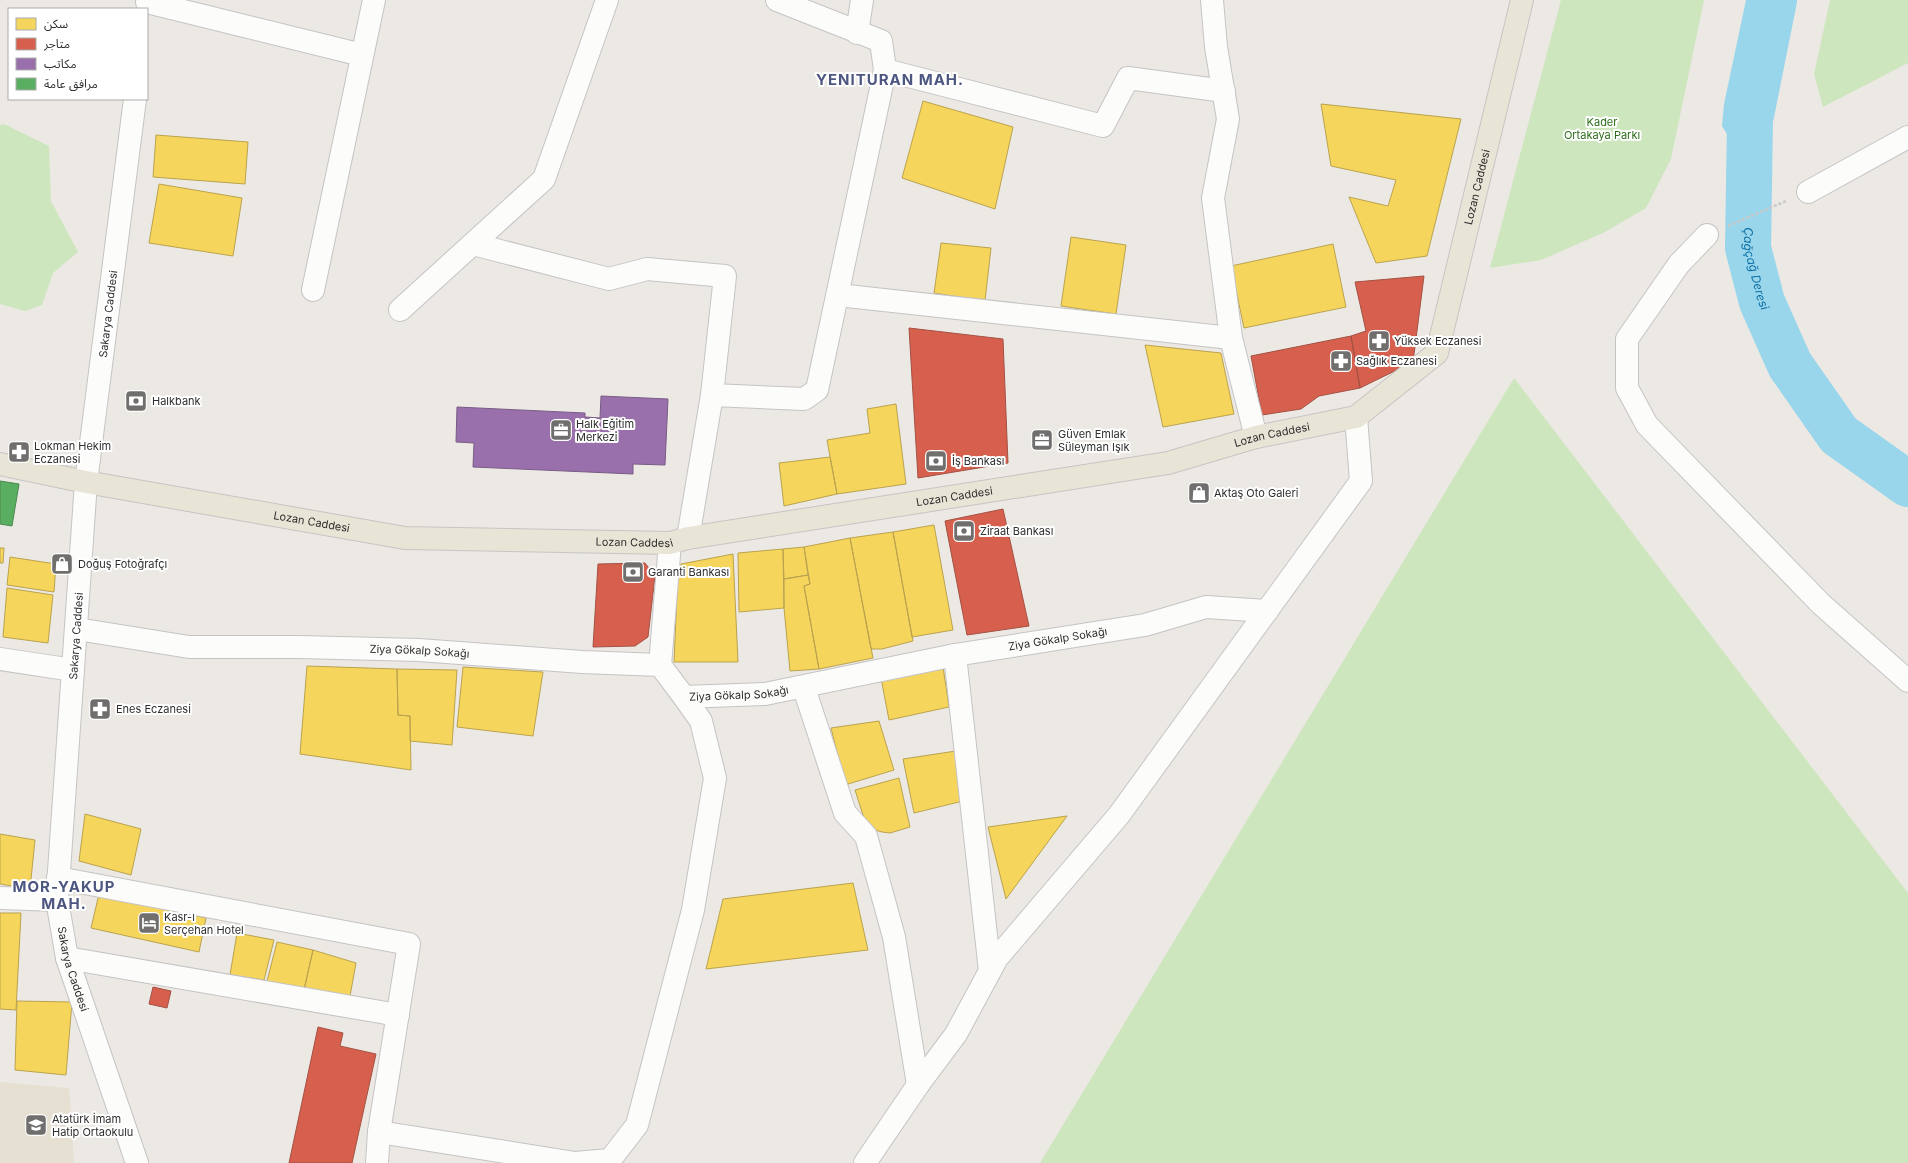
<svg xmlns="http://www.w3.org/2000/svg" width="1908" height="1163" font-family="Inter,'Noto Sans Arabic',sans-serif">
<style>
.education{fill:#e6e0d3}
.green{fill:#cee6be}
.water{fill:#99d6ec}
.homes{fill:#f6d55c;stroke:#baa34e}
.shops{fill:#d6604d;stroke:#a45144}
.offices{fill:#9970ab;stroke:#795c86}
.public{fill:#5aae61;stroke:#4d8852}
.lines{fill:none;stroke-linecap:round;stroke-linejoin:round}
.river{stroke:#99d6ec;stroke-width:46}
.minor-casing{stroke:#c5c4c5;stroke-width:24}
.major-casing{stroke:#c6c5c4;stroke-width:24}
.path{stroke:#c9c9c8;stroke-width:2.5;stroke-dasharray:3 2;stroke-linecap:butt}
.minor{stroke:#fcfcfb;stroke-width:22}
.major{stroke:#e8e4d6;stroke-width:22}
.labels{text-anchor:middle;stroke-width:4;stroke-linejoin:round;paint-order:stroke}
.park-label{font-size:11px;fill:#2c6e1b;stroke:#fff}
.street-label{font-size:11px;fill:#2e2e2e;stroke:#fff}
.poi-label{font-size:11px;fill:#2e2e2e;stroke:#fff;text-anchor:start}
.water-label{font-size:12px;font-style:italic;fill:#0d6fa3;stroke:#fff}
.district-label{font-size:15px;font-weight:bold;letter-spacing:1px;fill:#4d5680;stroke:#fff}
</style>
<rect width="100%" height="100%" fill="#ece8e4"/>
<path class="education" d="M0,1082L69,1088L74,1163H0Z"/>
<path class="green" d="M1561,0H1704L1671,159L1646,208L1605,232L1541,260L1490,268Z
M1830,0H1908V63L1823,107L1814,74Z
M4,124L49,146L51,201L78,252L53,273L42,305L25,311L0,304V125Z
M1514,378L1908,893V1163H1040Z"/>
<path class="water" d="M1746,0H1797L1772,109L1749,169L1722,126L1724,104Z"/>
<path class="homes" d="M923,101L1013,127L995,209L902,178Z
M1321,104L1461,119L1427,256L1376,263L1349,197L1388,206L1396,180L1331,166Z
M156,135L248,142L245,184L153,177Z
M159,184L242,198L233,256L149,243Z
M1071,237L1126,245L1116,314L1061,306Z
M941,243L991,248L985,301L934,293Z
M1333,244L1346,307L1244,328L1231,266Z
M1145,345L1221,353L1234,414L1163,427Z
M896,404L906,484L837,494L827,440L870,433L867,409Z
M830,457L837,494L784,506L779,463Z
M934,525L953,630L912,637L893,532Z
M893,532L913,641L882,649H871L850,538Z
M850,538L873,658L819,669L804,586L810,584L804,547Z
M804,547L808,575L784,579L783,549Z
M0,548H4L3,563H0Z
M783,549L784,608L739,612L738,553Z
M733,554L738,662H674L678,571L681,564Z
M10,557L56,564L54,592L7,585Z
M808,575L810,584L804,586L819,669L790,671L784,608V579Z
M7,588L53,595L48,643L3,637Z
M307,666L397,669L398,715L410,716L411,770L300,754Z
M463,667L543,672L533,736L457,727Z
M943,667L949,707L889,720L881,678Z
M397,669L457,670L452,745L410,741V716L398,715Z
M879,721L894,770L845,785L831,728Z
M956,751L963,801L914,813L903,759Z
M899,778L910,827L890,833L882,832L875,830L864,818L855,790Z
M85,814L141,829L131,875L79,861Z
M1067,816L1006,899L988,827Z
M0,834L35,840L30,889L0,884Z
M853,883L868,950L706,969L723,899Z
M99,894L206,918L199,952L91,928Z
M0,913H21L16,1010L0,1009Z
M237,933L274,940L264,980L230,975Z
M277,942L313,950L304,990L266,985Z
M313,950L356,963L350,996L304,990Z
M17,1001L72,1002L66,1075L15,1070Z"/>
<path class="shops" d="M1424,276L1413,362L1360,388L1351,336L1366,331L1355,282Z
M909,328L1003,339L1008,463L918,478Z
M1351,336L1360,388L1319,396L1301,409L1262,415L1251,356Z
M1003,509L1029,626L967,635L945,521Z
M645,563L655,576L648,637L635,646L593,647L598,564Z
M153,987L171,991L167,1008L149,1004Z
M318,1027L343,1033L340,1046L376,1054L352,1163H289Z"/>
<path class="offices" d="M601,396L668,399L665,465L633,464V474L473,467L474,443L456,442L457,407L585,413V417L600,418Z"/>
<path class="public" d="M0,481L19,484L12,526L0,524Z"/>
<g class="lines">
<path class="river" id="s1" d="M1774,0L1750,120L1748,248L1762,302L1790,365L1839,435L1908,484"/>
<g class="minor-casing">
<g id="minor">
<path d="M777,0L881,41L885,70L1103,126L1128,78L1224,91"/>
<path d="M1212,0L1216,47L1228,119L1213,198L1231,338L1256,437"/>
<path d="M147,2L362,55"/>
<path d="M857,33L862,0"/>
<path id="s2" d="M135,99L86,482L57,900L67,958L137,1163"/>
<path d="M1808,192L1908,137"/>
<path d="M1707,235L1679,264L1627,339V388L1647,425L1821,604L1908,681"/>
<path d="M473,244L609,279L647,269L725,276L712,395L688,538"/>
<path d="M313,290L374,0"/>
<path d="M838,295L1231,338"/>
<path d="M400,310L544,179L607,0"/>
<path d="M712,395L804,399L817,390L885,70"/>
<path id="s3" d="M77,629L189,647H299L419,650L582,662L660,665L684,697L765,694L955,655L1145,625L1206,607L1267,611"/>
<path d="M955,655L990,971"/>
<path d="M0,659L73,670"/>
<path d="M660,665L670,543"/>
<path d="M804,688L845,813L866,836L894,937L918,1085"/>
<path d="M58,878L409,944L379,1132L377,1163"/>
<path d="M0,898L57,900"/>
<path d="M67,958L398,1015"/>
<path d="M379,1132L575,1163L610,1160L637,1125L693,910L715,778L701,721L684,697"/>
<path d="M865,1163L918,1085L956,1034L997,958L1119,815L1361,481L1356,417"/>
</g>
</g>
<g class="major-casing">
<g id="major">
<path id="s4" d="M0,464L86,482L405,538L670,543L688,538L1168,463L1256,437L1356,417L1437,353L1522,0"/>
</g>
</g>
<path class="path" d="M1728,226L1786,201"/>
<use href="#minor" class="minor"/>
<use href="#major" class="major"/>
</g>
<defs>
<g id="pharmacy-square" transform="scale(1.15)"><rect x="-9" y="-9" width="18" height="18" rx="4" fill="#706f6e" stroke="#fff"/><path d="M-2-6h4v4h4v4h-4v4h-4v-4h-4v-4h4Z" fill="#fff"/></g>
<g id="bank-square" transform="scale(1.15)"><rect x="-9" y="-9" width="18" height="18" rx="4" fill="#706f6e" stroke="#fff"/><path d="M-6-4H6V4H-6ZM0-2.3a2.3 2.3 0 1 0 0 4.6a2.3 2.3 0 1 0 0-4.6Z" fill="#fff"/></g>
<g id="office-square" transform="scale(1.15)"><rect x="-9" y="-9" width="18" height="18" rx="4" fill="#706f6e" stroke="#fff"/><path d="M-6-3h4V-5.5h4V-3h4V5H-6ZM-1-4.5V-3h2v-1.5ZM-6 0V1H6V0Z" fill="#fff"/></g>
<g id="shop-square" transform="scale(1.15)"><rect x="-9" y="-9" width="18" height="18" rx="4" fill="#706f6e" stroke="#fff"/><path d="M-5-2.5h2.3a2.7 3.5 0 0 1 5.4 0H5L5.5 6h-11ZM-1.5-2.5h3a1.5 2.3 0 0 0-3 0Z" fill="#fff"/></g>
<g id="hotel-square" transform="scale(1.15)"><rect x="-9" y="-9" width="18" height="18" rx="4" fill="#706f6e" stroke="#fff"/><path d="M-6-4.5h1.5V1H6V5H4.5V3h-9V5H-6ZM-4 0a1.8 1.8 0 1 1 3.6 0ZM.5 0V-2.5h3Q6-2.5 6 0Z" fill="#fff"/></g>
<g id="school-square" transform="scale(1.15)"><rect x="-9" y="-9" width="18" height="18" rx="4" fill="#706f6e" stroke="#fff"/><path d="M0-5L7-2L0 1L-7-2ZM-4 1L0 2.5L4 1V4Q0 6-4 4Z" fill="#fff"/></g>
</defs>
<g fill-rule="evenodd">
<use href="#pharmacy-square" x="1379" y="341"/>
<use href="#pharmacy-square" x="1341" y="361"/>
<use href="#bank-square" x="136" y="401"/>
<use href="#office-square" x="561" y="430"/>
<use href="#office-square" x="1042" y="440"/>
<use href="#pharmacy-square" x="19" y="452"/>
<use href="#bank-square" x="936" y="461"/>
<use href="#shop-square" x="1199" y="493"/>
<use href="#bank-square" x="964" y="531"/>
<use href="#shop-square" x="62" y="564"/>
<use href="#bank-square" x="633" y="572"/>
<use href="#pharmacy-square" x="100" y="709"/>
<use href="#hotel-square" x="149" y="923"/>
<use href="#school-square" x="36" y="1125"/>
</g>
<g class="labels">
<g class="park-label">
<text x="1602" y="126">Kader<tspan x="1602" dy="13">Ortakaya Parkı</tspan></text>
</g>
<g class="street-label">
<text dy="4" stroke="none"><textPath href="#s4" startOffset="1649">Lozan Caddesi</textPath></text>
<text transform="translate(108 314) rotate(-83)" y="4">Sakarya Caddesi</text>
<text dy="4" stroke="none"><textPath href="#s4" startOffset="1289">Lozan Caddesi</textPath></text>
<text dy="4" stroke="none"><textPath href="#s4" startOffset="965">Lozan Caddesi</textPath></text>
<text dy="4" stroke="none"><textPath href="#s4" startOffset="317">Lozan Caddesi</textPath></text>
<text dy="4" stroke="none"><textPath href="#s4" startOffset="641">Lozan Caddesi</textPath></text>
<text transform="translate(76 636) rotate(-86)" y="4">Sakarya Caddesi</text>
<text dy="4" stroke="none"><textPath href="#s3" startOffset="1004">Ziya Gökalp Sokağı</textPath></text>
<text dy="4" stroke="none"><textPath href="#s3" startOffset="344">Ziya Gökalp Sokağı</textPath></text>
<text dy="4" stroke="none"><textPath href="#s3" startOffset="680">Ziya Gökalp Sokağı</textPath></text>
<text dy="4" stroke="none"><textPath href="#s2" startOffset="876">Sakarya Caddesi</textPath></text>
</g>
<g class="poi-label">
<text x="1394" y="345">Yüksek Eczanesi</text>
<text x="1356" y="365">Sağlık Eczanesi</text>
<text x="152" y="405">Halkbank</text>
<text x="576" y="428">Halk Eğitim<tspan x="576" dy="13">Merkezi</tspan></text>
<text x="1058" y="438">Güven Emlak<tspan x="1058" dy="13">Süleyman Işık</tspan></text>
<text x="34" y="450">Lokman Hekim<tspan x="34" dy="13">Eczanesi</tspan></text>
<text x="952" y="465">İş Bankası</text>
<text x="1214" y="497">Aktaş Oto Galeri</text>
<text x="980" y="535">Ziraat Bankası</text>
<text x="78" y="568">Doğuş Fotoğrafçı</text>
<text x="648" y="576">Garanti Bankası</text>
<text x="116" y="713">Enes Eczanesi</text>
<text x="164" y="921">Kasr-ı<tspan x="164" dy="13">Serçehan Hotel</tspan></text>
<text x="52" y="1123">Atatürk İmam<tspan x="52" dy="13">Hatip Ortaokulu</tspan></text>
</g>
<g class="water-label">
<text dy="4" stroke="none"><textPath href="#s1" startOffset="272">Çağçağ Deresi</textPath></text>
</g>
<g class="district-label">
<text x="890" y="85">YENITURAN MAH.</text>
<text x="64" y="892">MOR-YAKUP<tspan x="64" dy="17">MAH.</tspan></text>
</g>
</g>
<rect x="8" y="8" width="140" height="92" fill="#ffffff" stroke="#ababab"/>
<rect x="16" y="18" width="20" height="12" fill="#f6d55c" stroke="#ababab"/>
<text x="44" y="28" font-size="12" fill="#2e2e2e">سكن</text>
<rect x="16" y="38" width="20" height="12" fill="#d6604d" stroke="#ababab"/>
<text x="44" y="48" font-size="12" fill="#2e2e2e">متاجر</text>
<rect x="16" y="58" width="20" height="12" fill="#9970ab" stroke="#ababab"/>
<text x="44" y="68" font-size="12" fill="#2e2e2e">مكاتب</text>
<rect x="16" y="78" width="20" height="12" fill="#5aae61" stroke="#ababab"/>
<text x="44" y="88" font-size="12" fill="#2e2e2e">مرافق عامة</text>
</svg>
